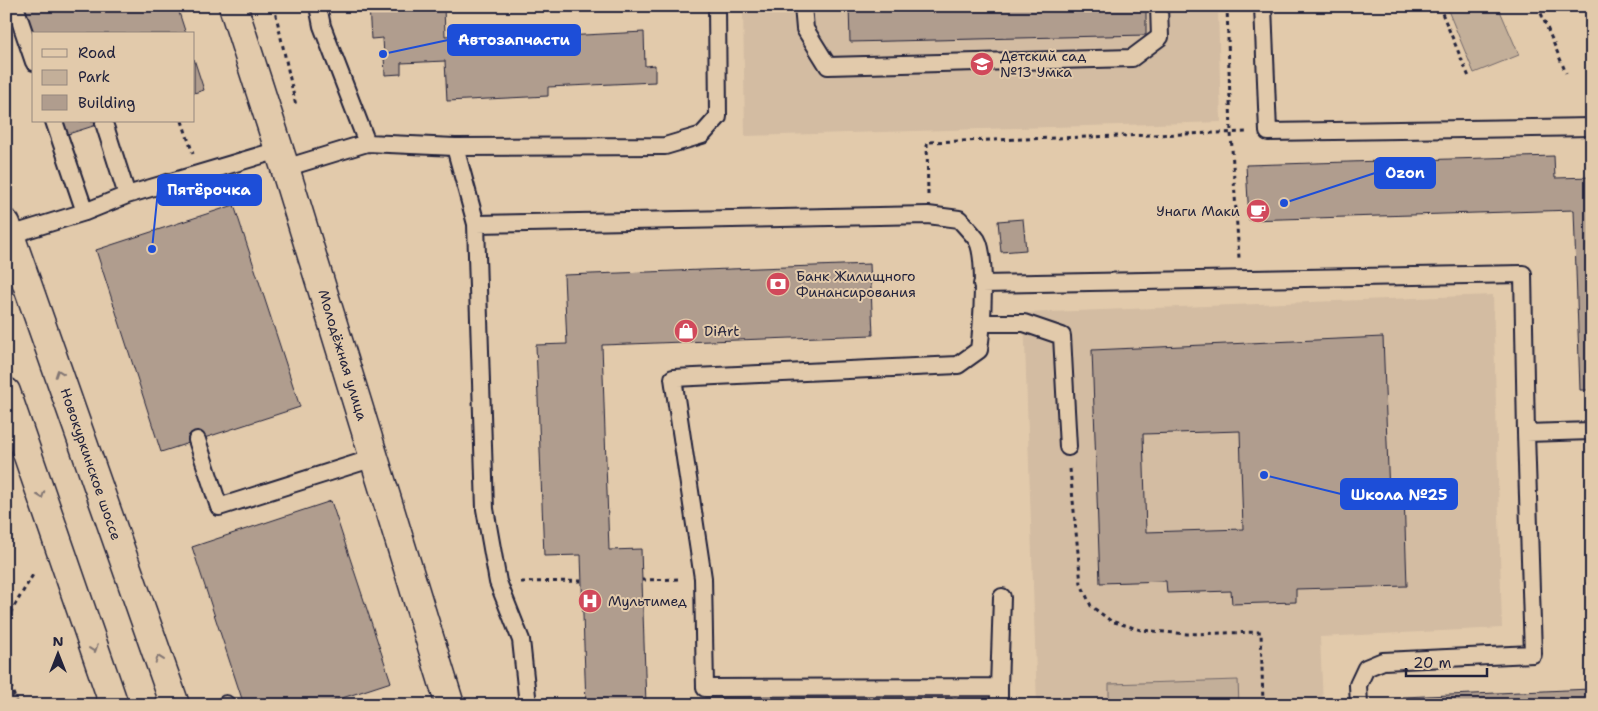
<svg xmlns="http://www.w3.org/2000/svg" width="1598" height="711" font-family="'Shantell Sans',sans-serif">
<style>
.built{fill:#d3bca2}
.green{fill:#c3af99;stroke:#72686a}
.building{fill:#b09d8e;stroke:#22223b;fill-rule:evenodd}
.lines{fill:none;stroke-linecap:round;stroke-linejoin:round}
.lane-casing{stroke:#22223b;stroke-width:20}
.street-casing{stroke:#22223b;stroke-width:31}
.secondary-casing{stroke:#22223b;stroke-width:31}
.path{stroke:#22223b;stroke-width:3;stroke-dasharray:4 4;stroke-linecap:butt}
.lane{stroke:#e2caab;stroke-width:16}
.street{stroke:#e2caab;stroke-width:28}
.secondary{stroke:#e2caab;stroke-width:28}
.oneway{stroke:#827673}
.labels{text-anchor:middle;stroke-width:4;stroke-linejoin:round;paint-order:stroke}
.poi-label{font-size:14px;fill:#22223b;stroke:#e2caab;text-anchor:start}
.street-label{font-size:14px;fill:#22223b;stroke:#e2caab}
.leader{fill:none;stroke:#1d4ed8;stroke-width:2}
.callout-dot{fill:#1d4ed8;stroke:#e2caab;stroke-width:2}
.callout{fill:#1d4ed8;stroke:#1d4ed8;stroke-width:2}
.callout-label{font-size:15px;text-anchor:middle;font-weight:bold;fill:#fff}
</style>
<rect width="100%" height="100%" fill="#e2caab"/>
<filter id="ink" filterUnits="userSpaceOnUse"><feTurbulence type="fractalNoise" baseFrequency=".02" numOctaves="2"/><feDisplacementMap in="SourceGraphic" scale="10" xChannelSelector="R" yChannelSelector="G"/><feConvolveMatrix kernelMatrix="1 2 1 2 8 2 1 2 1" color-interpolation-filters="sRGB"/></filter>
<g filter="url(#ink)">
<path class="built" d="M743,6H1218L1221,122L745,136Z
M1493,295L1502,628L1320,637L1323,705H1037L1024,313Z"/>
<path class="green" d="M1451,6H1498L1519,55L1474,73L1447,8Z
M1238,680L1239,705H1109V684Z"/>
<path class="building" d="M23,6H177L186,34H34V39Z
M369,6H444L445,36L527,31L528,48L564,46V36L644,32L645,66L655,65V82L548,87V96L447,101L445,61L401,63V74L385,75L383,38L371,39Z
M849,6H1146V35L850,42Z
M194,59L204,90L194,93Z
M60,121H109L65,135Z
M1554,156L1555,178L1592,177V390H1580L1574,210L1249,220L1246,165Z
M234,205L300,407L161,452L96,250Z
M1023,219L1026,250L1001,252L998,221Z
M870,264L873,335L602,345L609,550L641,549L646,705H586L581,555L544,556L536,345L567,344L564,275Z
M1383,337L1389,495H1404L1407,586L1296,589V602L1232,604L1231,591L1167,593L1166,581L1100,583L1092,350ZM1240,431L1243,529L1146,532L1143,434Z
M331,501L391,682L321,705H244L192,547Z
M1586,582H1592V705H1403V697L1591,689Z"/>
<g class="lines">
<g class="lane-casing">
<path id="lane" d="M15,6L34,62
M318,6L322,26L367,143
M803,6L805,29L828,66L1132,58L1160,37L1159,6
M1263,6L1268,132L1592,127
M54,121L85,212
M104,123L127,195
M455,147L665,146L702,135L718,117L717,6
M285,168L367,143L455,147L476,224
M10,235L85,212L127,195L279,150
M982,284L1523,274L1526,433L1533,654L1383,661L1366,668L1358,685L1359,705
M983,323H1024L1062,336L1068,447
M1526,433L1592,431
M197,440L219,507L374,458
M999,687L1002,597
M226,704V705
M528,705L521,640L498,582L485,509L476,224L928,215L959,219C965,226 972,233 977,240C987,257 982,328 979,350L958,365L673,378L703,578L705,688L999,687V705"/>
</g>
<g class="street-casing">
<path id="street" d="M233,6L285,168L450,705"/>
</g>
<g class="secondary-casing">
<path id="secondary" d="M6,224L175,705
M6,392L114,705"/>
</g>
<path class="path" d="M274,6L296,106
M1227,6L1231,133L1239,258
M1439,6L1469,77
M1538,6L1566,73
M182,121L193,154
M928,195L927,142L1246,132
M1070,469L1081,584L1091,606L1111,621L1141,630L1187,634L1261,632L1263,705
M642,580L681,579
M521,582L582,581
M6,620L34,573
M6,670L17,705"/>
<use href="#lane" class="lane"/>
<use href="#street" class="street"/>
<use href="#secondary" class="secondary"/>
</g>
<defs><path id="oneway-chevron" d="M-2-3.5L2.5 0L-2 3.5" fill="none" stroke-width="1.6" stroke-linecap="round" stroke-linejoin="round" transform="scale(1.25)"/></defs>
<g class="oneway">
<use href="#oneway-chevron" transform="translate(59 373) rotate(-109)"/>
<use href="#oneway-chevron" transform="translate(41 495) rotate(71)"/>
<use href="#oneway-chevron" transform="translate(94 649) rotate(71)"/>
<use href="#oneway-chevron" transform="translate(159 659) rotate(-109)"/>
</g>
</g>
<defs>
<g id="school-disc" transform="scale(1.25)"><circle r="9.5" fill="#d1495b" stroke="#e2caab"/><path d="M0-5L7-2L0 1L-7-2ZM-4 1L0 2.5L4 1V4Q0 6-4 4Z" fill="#fff"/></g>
<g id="cafe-disc" transform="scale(1.25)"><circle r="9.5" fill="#d1495b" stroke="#e2caab"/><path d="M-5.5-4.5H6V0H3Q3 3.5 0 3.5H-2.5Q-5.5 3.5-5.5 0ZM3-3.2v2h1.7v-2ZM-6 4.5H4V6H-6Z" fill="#fff"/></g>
<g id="bank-disc" transform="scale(1.25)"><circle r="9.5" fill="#d1495b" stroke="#e2caab"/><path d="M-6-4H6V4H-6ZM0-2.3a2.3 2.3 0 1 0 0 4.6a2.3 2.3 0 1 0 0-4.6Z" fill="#fff"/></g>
<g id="shop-disc" transform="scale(1.25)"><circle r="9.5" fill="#d1495b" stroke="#e2caab"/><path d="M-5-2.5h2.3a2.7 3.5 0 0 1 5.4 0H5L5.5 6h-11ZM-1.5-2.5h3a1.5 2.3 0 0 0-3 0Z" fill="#fff"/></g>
<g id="hospital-disc" transform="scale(1.25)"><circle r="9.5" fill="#d1495b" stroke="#e2caab"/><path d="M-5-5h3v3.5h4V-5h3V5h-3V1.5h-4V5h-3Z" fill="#fff"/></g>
</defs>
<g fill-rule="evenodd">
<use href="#school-disc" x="982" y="64"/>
<use href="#cafe-disc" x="1258" y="211"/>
<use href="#bank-disc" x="778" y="284"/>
<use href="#shop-disc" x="686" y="331"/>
<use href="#hospital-disc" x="590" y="601"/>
</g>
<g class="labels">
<g class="poi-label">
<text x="1000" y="61">Детский сад<tspan x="1000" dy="16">№13 Умка</tspan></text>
<text x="1240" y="216" text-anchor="end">Унаги Маки</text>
<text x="796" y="281">Банк Жилищного<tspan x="796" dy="16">Финансирования</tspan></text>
<text x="704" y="336">DiArt</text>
<text x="608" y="606">Мультимед</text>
</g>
<g class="street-label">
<text transform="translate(343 355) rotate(73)" y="5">Молодёжная улица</text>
<text transform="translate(91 464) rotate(71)" y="5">Новокуркинское шоссе</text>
</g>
</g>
<path class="leader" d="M383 54L448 40M1284 203L1375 173M152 249L158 190M1264 475L1341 494"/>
<g class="callout-dot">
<circle cx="383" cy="54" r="5"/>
<circle cx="1284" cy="203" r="5"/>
<circle cx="152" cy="249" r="5"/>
<circle cx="1264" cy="475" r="5"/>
</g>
<g class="callout">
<rect x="448" y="25" width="132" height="30" rx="5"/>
<rect x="1375" y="158" width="60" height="30" rx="5"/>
<rect x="158" y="175" width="103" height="30" rx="5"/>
<rect x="1341" y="479" width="116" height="30" rx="5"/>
</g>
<g class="callout-label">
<text x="514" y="45">Автозапчасти</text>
<text x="1405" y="178">Ozon</text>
<text x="209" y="195">Пятёрочка</text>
<text x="1399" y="500">Школа №25</text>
</g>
<rect width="1598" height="711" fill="none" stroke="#e2caab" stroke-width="25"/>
<rect x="12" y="12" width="1573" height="686" fill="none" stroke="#22223b" stroke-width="2" filter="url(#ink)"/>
<rect x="32" y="32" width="162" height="90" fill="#e2caab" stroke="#95877e"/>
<rect x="42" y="49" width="25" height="8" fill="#e2caab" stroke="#95877e"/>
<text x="78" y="58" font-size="15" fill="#22223b">Road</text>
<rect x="42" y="70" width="25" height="15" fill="#c3af99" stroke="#95877e"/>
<text x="78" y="82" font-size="15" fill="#22223b">Park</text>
<rect x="42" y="95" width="25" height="15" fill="#b09d8e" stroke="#95877e"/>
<text x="78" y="108" font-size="15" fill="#22223b">Building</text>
<g transform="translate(58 654)" stroke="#e2caab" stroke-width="4" paint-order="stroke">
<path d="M0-4L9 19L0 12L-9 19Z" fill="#22223b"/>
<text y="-8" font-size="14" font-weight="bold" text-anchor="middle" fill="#22223b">N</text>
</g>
<path d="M1406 668v8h81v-8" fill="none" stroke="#22223b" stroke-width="2.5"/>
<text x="1413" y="668" font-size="15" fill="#22223b" stroke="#e2caab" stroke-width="4" paint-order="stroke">20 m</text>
</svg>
